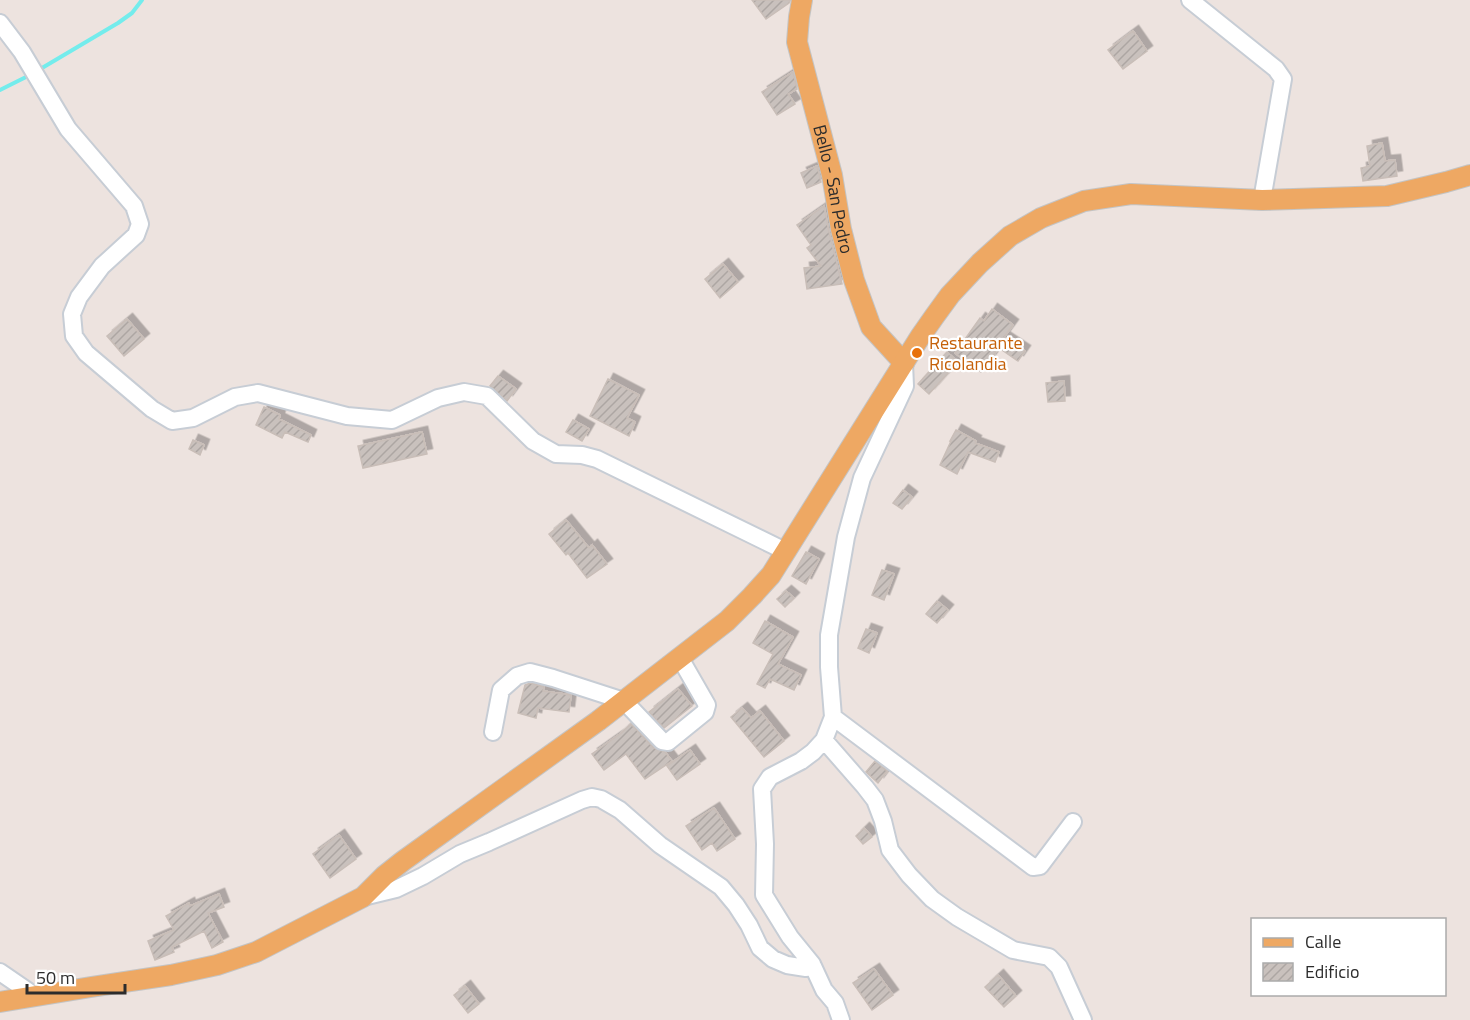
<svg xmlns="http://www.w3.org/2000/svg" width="1470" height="1020" font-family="'Titillium Web',sans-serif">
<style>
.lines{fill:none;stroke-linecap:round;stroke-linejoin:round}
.stream{stroke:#74ecec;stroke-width:4}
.building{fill:url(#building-hatch);stroke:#c9beb8;stroke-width:1.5;filter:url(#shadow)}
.minor-casing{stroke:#c7cdd5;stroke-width:20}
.major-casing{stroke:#c4c4c4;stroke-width:22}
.minor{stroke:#fff;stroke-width:16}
.major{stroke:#eea863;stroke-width:20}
.food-dot{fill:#e8710a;stroke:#fff;stroke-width:2}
.labels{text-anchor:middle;stroke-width:4.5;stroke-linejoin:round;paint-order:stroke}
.street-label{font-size:18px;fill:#2c2c2c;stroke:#fff}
.food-label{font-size:18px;fill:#c56008;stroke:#fff;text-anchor:start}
</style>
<defs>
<pattern id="building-hatch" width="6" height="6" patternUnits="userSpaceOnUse" patternTransform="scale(1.5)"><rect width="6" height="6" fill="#c9c1bd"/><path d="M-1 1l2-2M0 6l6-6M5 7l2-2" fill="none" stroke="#ada6a3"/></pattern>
<filter id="shadow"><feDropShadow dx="5.5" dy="-5.5" stdDeviation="0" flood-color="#0004"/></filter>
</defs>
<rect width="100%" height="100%" fill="#ede3df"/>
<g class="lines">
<path class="stream" d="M42,68L118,23L132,13L142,0
M0,90L30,75"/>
</g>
<path class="building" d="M752,0H790L789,3L766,19Z
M1133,31L1147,51L1123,69L1108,50Z
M793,72L797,89L788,94L795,104L777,115L762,92Z
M1382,143L1385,161L1395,160L1397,176L1363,181L1361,168L1370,166L1367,146Z
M817,166L821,182L807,188L801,173Z
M824,206L829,232L842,284L807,289L804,268L821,266L807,248L811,245L797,225Z
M723,264L738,282L720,298L705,279Z
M992,309L1013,325L1004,337L1025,351L1018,361L999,348L981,372L955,353L980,318L984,321Z
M127,319L144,339L124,356L107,336Z
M947,352L958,362L929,394L918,384Z
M498,376L516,389L507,401L490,386Z
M608,379L639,395L627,418L635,422L629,436L590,416Z
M1064,381L1065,401L1048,402L1046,383Z
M264,407L280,415L279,419L311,435L308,442L285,432L282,438L256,425Z
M573,420L589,429L582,441L566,432Z
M956,430L976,441L975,443L999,452L995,462L968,452L957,474L940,465L951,441H950Z
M422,432L427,454L363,468L358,446Z
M193,440L204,445L200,455L189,449Z
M903,490L912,497L902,509L893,503Z
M566,520L589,548L592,545L607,564L587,578L568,553L566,555L549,534Z
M806,552L819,559L806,584L792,576Z
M882,570L894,574L884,600L872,595Z
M786,591L794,598L785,607L777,599Z
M937,601L948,610L937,623L926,614Z
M765,621L793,637L778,664L801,675L794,690L770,679L765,688L757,684L773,654L753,643Z
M866,629L877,633L869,653L858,648Z
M530,683L544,687L543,691L571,695L569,712L538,708L536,718L518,713L525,685Z
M678,689L692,706L664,728L649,712Z
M742,708L751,718L760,711L784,741L764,757L731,717Z
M631,724L654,748L665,752L672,761L645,779L626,754L604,770L592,754L620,734Z
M690,750L700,764L677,780L667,766Z
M875,761L887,771L878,783L866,772Z
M714,808L735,839L717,851L712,843L702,850L686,826Z
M864,828L872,837L863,844L856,836Z
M339,835L356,859L330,878L313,854Z
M219,894L224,907L208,913L223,942L212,948L204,931L172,947L174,952L155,960L148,941L174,930L166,916L189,903L190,906Z
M874,969L893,995L872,1010L853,983Z
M998,975L1016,996L1004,1007L985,987Z
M465,986L479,1004L468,1013L454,995Z"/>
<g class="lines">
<g class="minor-casing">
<path id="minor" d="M1190,0L1276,69L1283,79L1262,200
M0,23L22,52L68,129L134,206L140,224L136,235L102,266L79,297L72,314L74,336L86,353L152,409L172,421L193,418L235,397L258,393L347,416L392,420L438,398L464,392L487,396L533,441L556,454L582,455L597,459L785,551
M833,717L1033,867L1040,866L1073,822
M493,732L501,690L517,676L530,672L553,678L624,701L662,741L668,742L705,712L707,705L680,658
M824,740L865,787L875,800L883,821L890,850L909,875L932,899L957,917L1013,950L1049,957L1059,967L1083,1020
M363,897L396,889L423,876L460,854L489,842L582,800L592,797L601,799L620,810L660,845L721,887L736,905L749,925L760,948L773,959L787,965L806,968L812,964
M0,972L35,996
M841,1020L835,1003L824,990L812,964L790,937L764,895L765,844L762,789L770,777L801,761L813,752L824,740L833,717L829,667V635L846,537L862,478L905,386L904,363"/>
</g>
<g class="major-casing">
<g id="major">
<path id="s1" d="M802,0L799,17L797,42L832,175L841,229L854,280L871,327L904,363"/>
<path d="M0,1002L91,987L171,975L217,965L256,952L363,897L384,876L403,861L598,721L727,621L752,596L771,575L920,337L934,317L950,295L980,263L1010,236L1041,218L1084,201L1131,194L1262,200L1387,196L1446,182L1470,175"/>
</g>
</g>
<use href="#minor" class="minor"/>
<use href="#major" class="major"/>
</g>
<circle class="food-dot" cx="917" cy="353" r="6"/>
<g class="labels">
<g class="street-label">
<text dy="6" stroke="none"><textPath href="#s1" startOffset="194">Bello - San Pedro</textPath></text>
</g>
<g class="food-label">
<text x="929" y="349">Restaurante<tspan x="929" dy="21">Ricolandia</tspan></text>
</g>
</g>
<rect x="1251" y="918" width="195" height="78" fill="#ffffff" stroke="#ababab" stroke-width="1.5"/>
<rect x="1263" y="938" width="30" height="9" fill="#eea863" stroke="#ababab" stroke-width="1.5"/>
<text x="1305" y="948" font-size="18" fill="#2c2c2c">Calle</text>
<rect x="1263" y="963" width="30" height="18" fill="url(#building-hatch)" stroke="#ababab" stroke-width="1.5"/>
<text x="1305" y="978" font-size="18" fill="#2c2c2c">Edificio</text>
<path d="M27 984v9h98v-9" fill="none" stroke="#2c2c2c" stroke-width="3"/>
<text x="36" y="984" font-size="18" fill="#2c2c2c" stroke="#ffffff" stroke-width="4.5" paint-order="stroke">50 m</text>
</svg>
